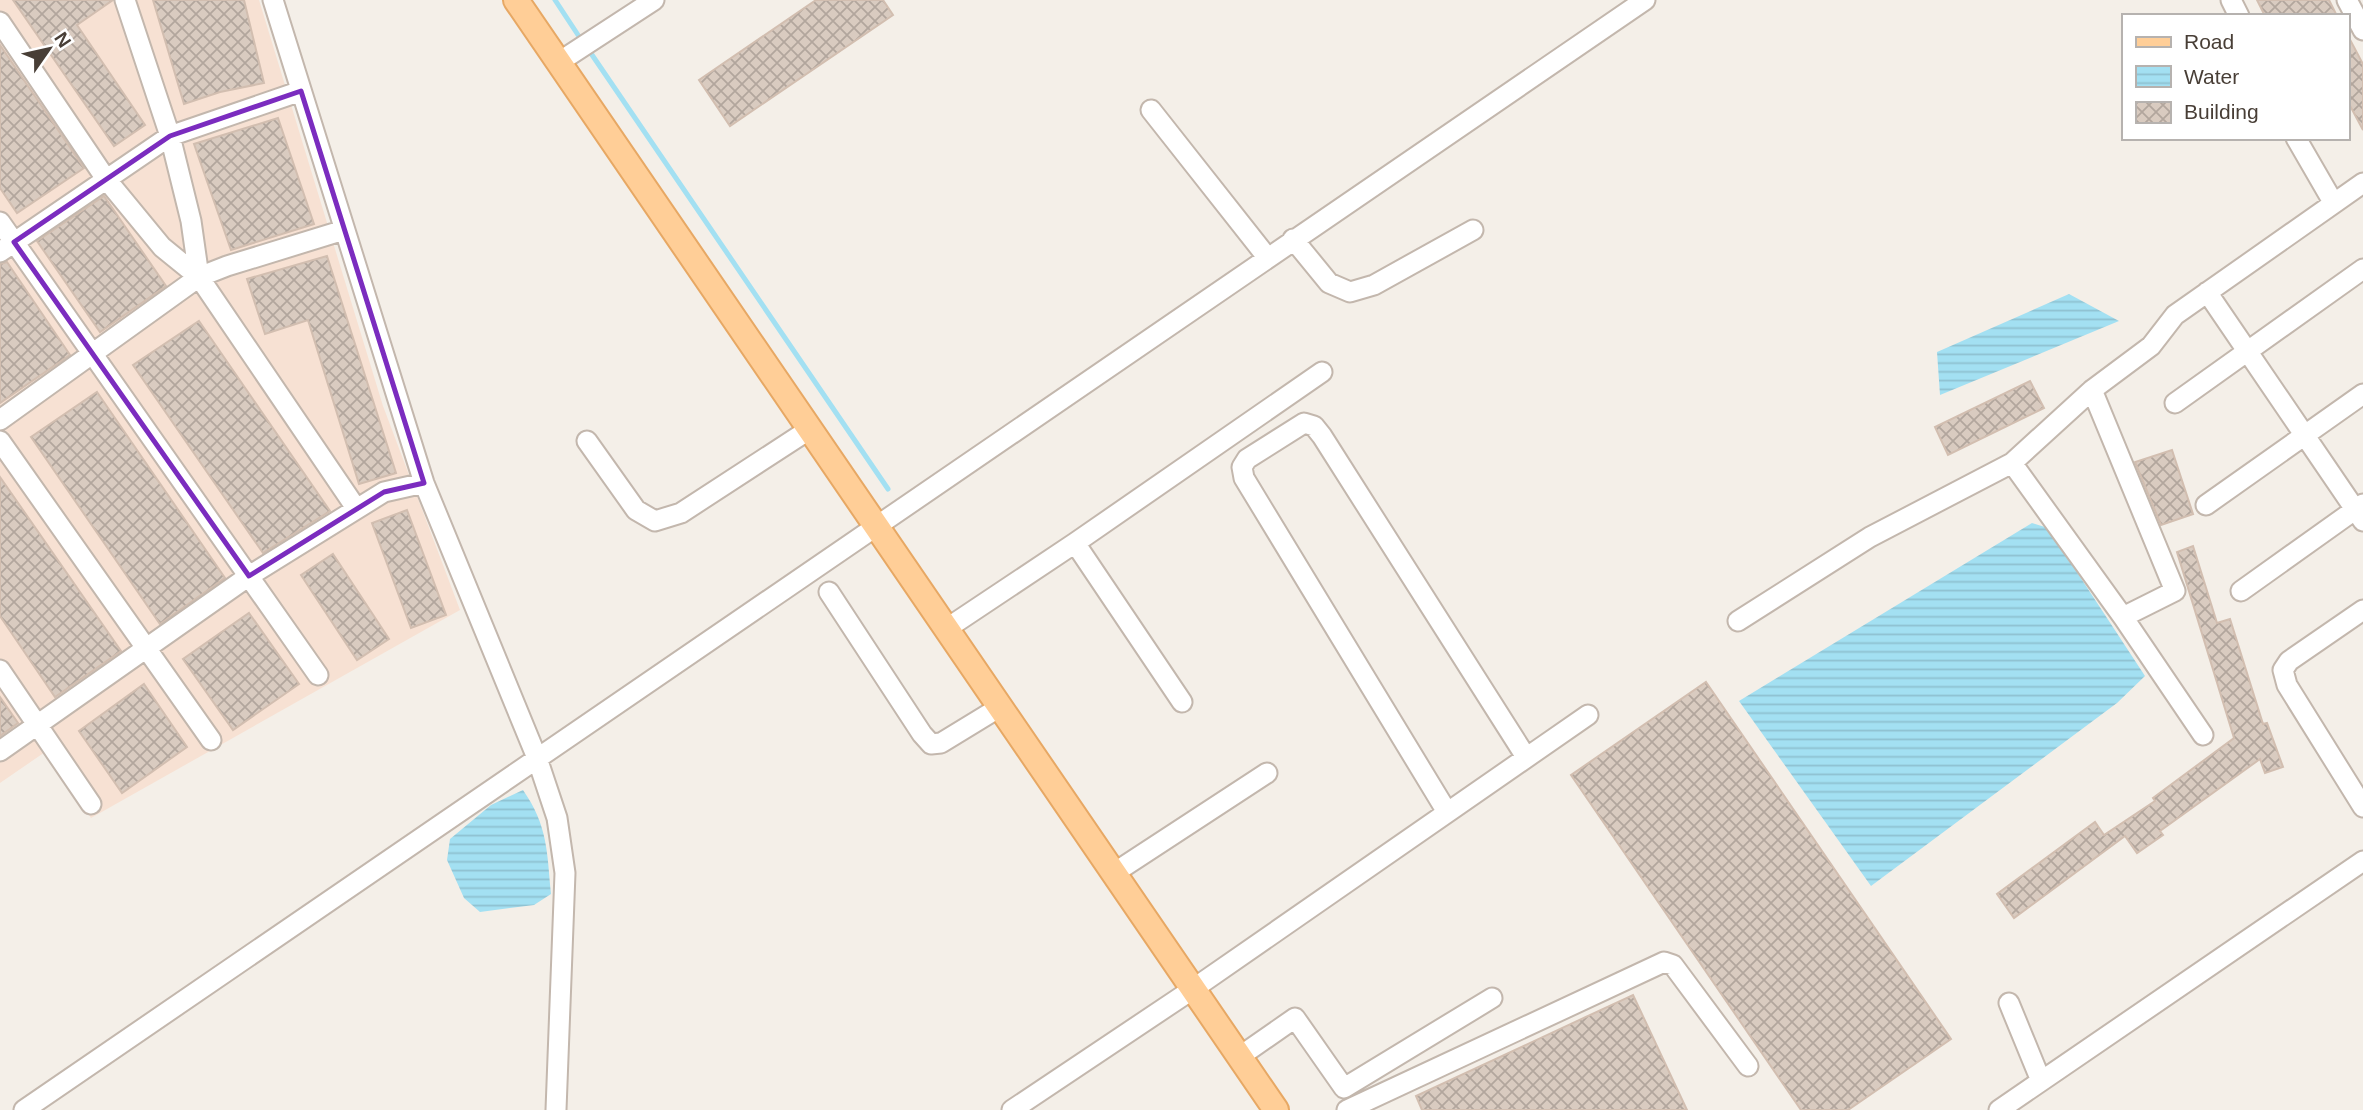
<svg xmlns="http://www.w3.org/2000/svg" width="2363" height="1110" font-family="Helvetica,sans-serif">
<style>
.commercial{fill:#f7e1d3}
.water{fill:url(#water-rules)}
.lines{fill:none;stroke-linecap:round;stroke-linejoin:round}
.stream{stroke:#a3e0f2;stroke-width:5}
.building{fill:url(#building-cross-hatch);stroke:#d2beb0;stroke-width:2}
.minor-casing{stroke:#c3b7ad;stroke-width:23}
.major-casing{stroke:#e7a864;stroke-width:28}
.minor{stroke:#fff;stroke-width:19}
.major{stroke:#ffce97;stroke-width:24}
.marked{fill:none;stroke:#7b2cbf;stroke-width:5;stroke-linejoin:round}
</style>
<defs>
<pattern id="water-rules" width="6" height="5" patternUnits="userSpaceOnUse" patternTransform="scale(1.75)"><rect width="6" height="5" fill="#a3e0f2"/><path d="M0 2.5h6" fill="none" stroke="#8ec1d0"/></pattern>
<pattern id="building-cross-hatch" width="8" height="8" patternUnits="userSpaceOnUse" patternTransform="scale(1.75)"><rect width="8" height="8" fill="#d9cbc0"/><path d="M0 0l8 8M0 8l8-8" fill="none" stroke="#b2a69d"/></pattern>
</defs>
<rect width="100%" height="100%" fill="#f4efe8"/>
<path class="commercial" d="M0,0H259L383,406L460,610L91,818L48,750L0,783Z"/>
<path class="water" d="M2069,294L2119,321L1940,395L1937,352Z
M2032,523L2048,528L2145,676L2117,703L1871,886L1739,701Z
M523,790C548,826 547,852 551,894L534,905L480,912L464,898L447,860L450,839L491,805Z"/>
<g class="lines">
<path class="stream" d="M555,0L582,41
M588,49L888,489"/>
</g>
<path class="building" d="M13,0H113L77,25L145,125L114,146Z
M153,0H244L264,83L220,92L184,104Z
M816,0H883L893,15L730,126L699,80Z
M2257,0H2329L2337,16H2265Z
M2347,34L2363,64V130L2347,100Z
M0,45L84,168L17,213L0,188Z
M278,118L314,224L231,250L194,144Z
M104,196L166,286L100,332L37,241Z
M327,256L396,473L359,484L308,320L265,334L247,279Z
M7,262L70,355L0,403V264Z
M199,321L330,511L263,553L133,365Z
M2030,381L2044,408L1948,455L1935,427Z
M97,392L225,578L160,624L31,437Z
M2172,450L2193,514L2161,525L2135,462Z
M0,477L121,651L55,697L0,616Z
M407,510L446,615L411,628L372,523Z
M2193,546L2217,623L2230,619L2263,724L2267,723L2283,767L2265,773L2260,759L2160,831L2163,835L2137,853L2125,836L2014,918L1997,894L2095,822L2104,835L2155,801L2153,798L2234,738L2177,552Z
M333,554L389,639L357,660L301,575Z
M249,613L299,684L233,730L183,659Z
M1706,682L1951,1039L1848,1110H1801L1571,775Z
M144,684L187,747L122,793L79,731Z
M0,697L18,723L0,736Z
M1633,995L1687,1110H1422L1416,1096Z"/>
<g class="lines">
<g class="minor-casing">
<path id="minor" d="M125,0L170,136L191,221L199,277L356,508
M273,0L424,483L537,758L557,818L565,873L556,1110
M2231,0L2239,16
M2347,0L2363,30
M0,22L106,179L162,247L199,277
M559,62L654,0
M1151,110L1267,257
M2296,138L2333,202
M0,222L318,675
M1293,239L1329,283L1350,292L1374,285L1473,230
M0,252L170,136L301,91
M2207,292L2363,521
M2092,390L2175,591L2123,617
M2175,403L2363,269
M0,420L199,277L227,266L344,230
M0,441L211,740
M587,441L636,510L655,521L681,513L810,429
M2012,463L2123,617L2203,735
M2206,505L2363,394
M1075,543L1182,702
M2241,591L2363,504
M829,592L922,734L931,744L941,743L1000,707
M2363,610L2289,661L2283,670L2287,685L2363,807
M1738,621L1870,537L2012,463L2092,390L2151,346L2175,315L2363,183
M946,629L1075,543L1322,372
M0,670L91,804
M0,751L249,576L384,492L424,483
M1447,812L1244,478L1242,467L1247,459L1304,423L1314,426L1322,436L1526,757
M1114,873L1267,773
M2009,1003L2041,1081
M1239,1057L1295,1018L1344,1088L1492,998
M24,1110L1645,0
M1012,1110L1193,989L1588,715
M1347,1110L1664,962L1673,965L1748,1066
M1999,1110L2363,861"/>
</g>
<g class="major-casing">
<path id="major" d="M516,0L1276,1110"/>
</g>
<use href="#minor" class="minor"/>
<use href="#major" class="major"/>
</g>
<path class="marked" d="M301,91L424,483L384,492L249,576L14,242L170,136Z"/>
<rect x="2122" y="14" width="228" height="126" fill="#ffffff" stroke="#b6b2af" stroke-width="2"/>
<rect x="2136" y="37" width="35" height="10" fill="#ffce97" stroke="#b6b2af" stroke-width="2"/>
<text x="2184" y="49" font-size="21" fill="#483e36">Road</text>
<rect x="2136" y="66" width="35" height="21" fill="url(#water-rules)" stroke="#b6b2af" stroke-width="2"/>
<text x="2184" y="84" font-size="21" fill="#483e36">Water</text>
<rect x="2136" y="102" width="35" height="21" fill="url(#building-cross-hatch)" stroke="#b6b2af" stroke-width="2"/>
<text x="2184" y="119" font-size="21" fill="#483e36">Building</text>
<g transform="translate(49 49) rotate(56)" stroke="#ffffff" stroke-width="5" paint-order="stroke">
<path d="M0-5L12 26L0 18L-12 26Z" fill="#483e36"/>
<text y="-10" font-size="19" font-weight="bold" text-anchor="middle" fill="#483e36">N</text>
</g>
</svg>
